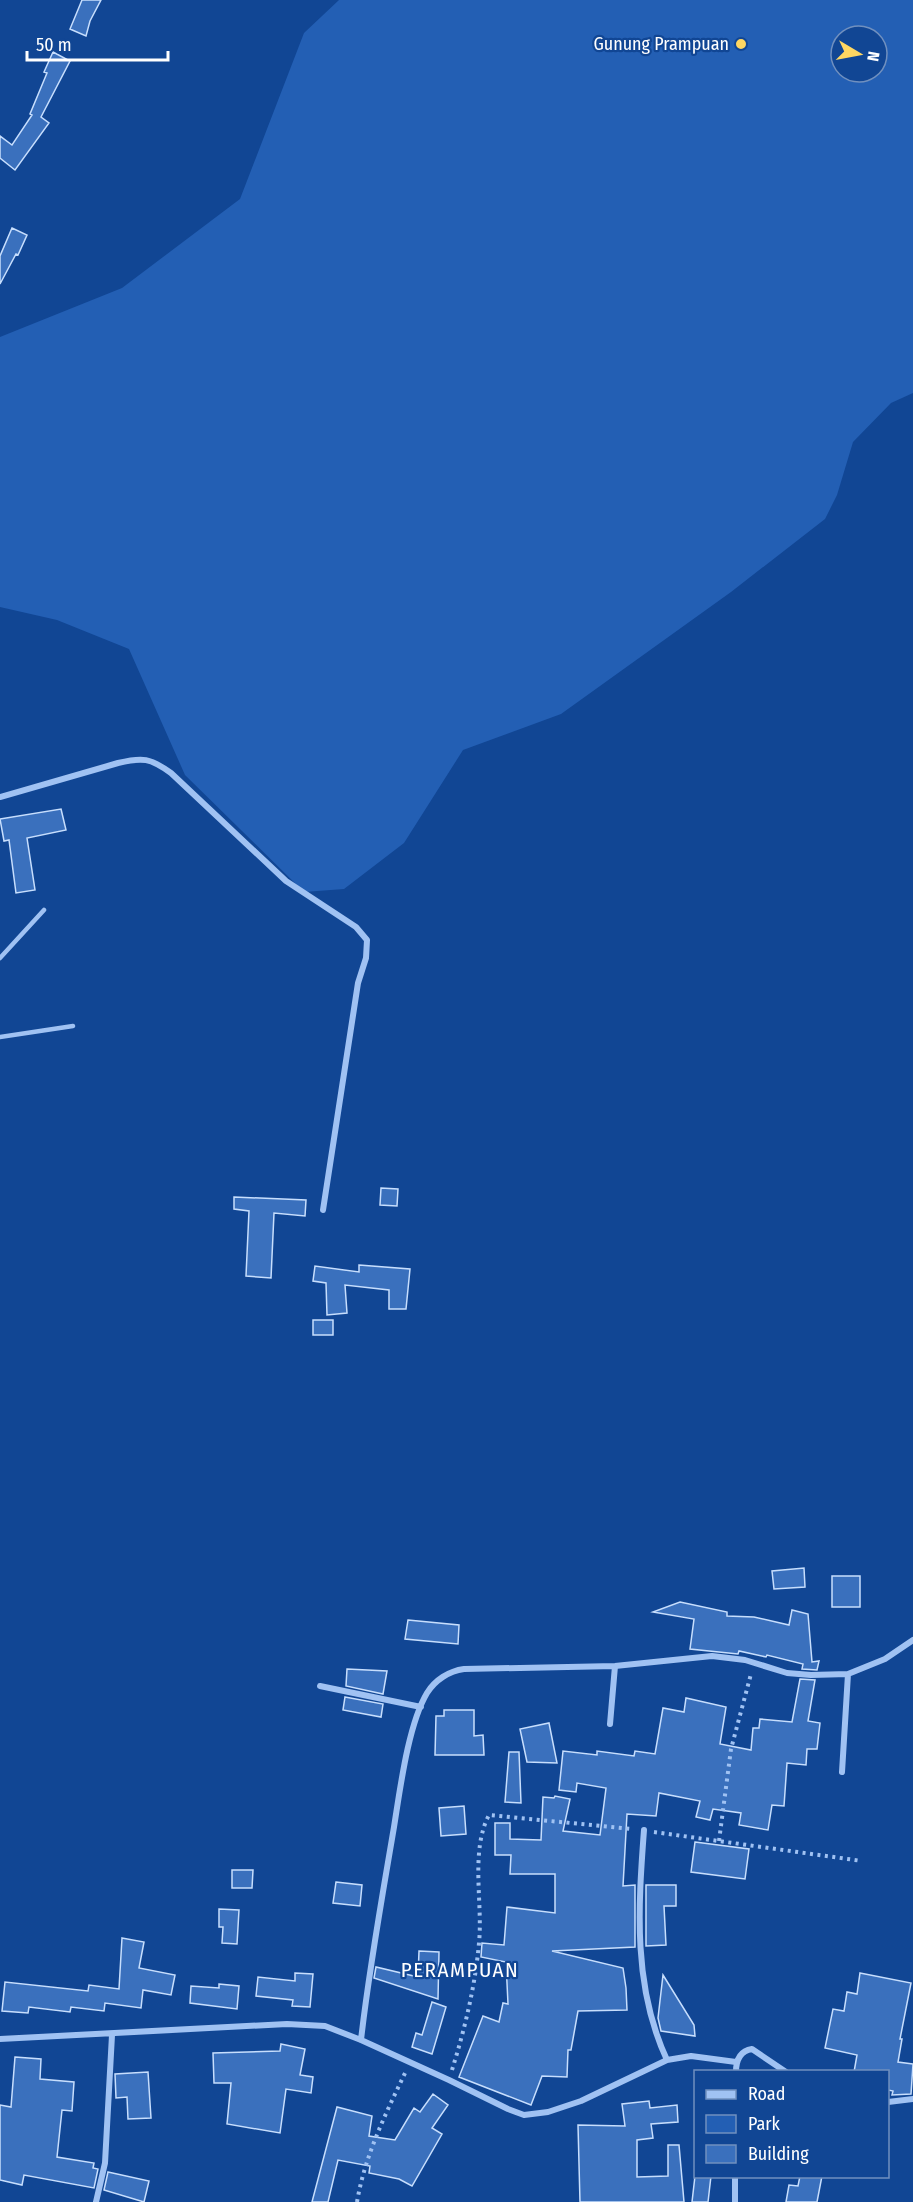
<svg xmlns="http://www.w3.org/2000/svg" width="913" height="2202" font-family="'Fira Sans Condensed',sans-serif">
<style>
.green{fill:#235fb4;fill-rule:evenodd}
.building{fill:#3a70bd;stroke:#c7defd;stroke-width:1.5}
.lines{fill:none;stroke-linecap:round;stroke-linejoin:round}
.path{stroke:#a0c2f3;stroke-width:4;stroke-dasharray:3 4.5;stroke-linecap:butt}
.service{stroke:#a0c2f3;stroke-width:4.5}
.minor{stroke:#a0c2f3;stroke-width:6}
.poi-dot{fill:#ffd762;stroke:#114694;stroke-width:2}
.labels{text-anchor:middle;stroke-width:4.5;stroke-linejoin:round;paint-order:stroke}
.poi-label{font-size:18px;fill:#fff;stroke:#114694;text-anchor:end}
.quarter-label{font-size:21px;letter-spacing:1.5px;fill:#fff;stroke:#114694}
</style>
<rect width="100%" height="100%" fill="#114694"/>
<path class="green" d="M339,0H913V393L891,403L853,442L837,495L825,519L731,592L561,714L463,750L404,843L344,889L304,892L185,775L129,649L57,620L0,607V337L122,288L240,199L304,33ZM841,36H877V72H841Z"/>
<path class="building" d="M82,0H101L90,21L86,36L70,29Z
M53,52L70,61L41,117L49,123L15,170L0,158V136L12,145L32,115L30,114L47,73L44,72Z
M12,228L27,235L18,255L16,254L0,284V256Z
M61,809L66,830L27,838L35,890L16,893L9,840L4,841L0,819Z
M381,1188L398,1189L397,1206L380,1205Z
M234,1197L306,1200L305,1216L274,1213L271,1278L246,1276L249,1211L234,1209Z
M359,1265L410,1269L406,1309H389V1290L345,1285L347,1313L327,1315L326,1283L313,1281L315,1266L359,1272Z
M313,1320H333V1335H313Z
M804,1568L805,1587L774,1589L772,1571Z
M832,1576H860V1607H832Z
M680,1602L727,1612V1616L754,1617L789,1625L792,1610L808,1614L812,1662L819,1661L817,1670L802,1669L803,1664L767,1655L766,1657L739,1651L738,1654L690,1649L694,1619L653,1612Z
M408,1620L459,1625L458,1644L405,1639Z
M347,1669L387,1671L383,1694L346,1686Z
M800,1679L815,1680L808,1721L820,1723L817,1749H807L806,1765L787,1763L784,1806L772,1805L768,1830L739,1825L741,1813L713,1809L710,1820L696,1817L700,1801L659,1793L656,1816L627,1814L623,1886L635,1885V1947L552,1951L623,1968L626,1988L627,2010L578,2011L571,2050H568L567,2077L542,2076L531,2105L459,2077L483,2016L499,2022L503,2003L508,2004L506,1962L481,1957L482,1943L504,1945L507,1907L555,1913V1874H510L511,1855H495V1823H510V1839L541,1840L543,1797L554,1798L555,1796L570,1799L563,1831L600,1835L606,1788L577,1783L576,1792L559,1790L563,1751L597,1755V1751L634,1756L635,1751L655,1754L663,1708L684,1712L686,1698L726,1707L720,1744L751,1750L753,1728H759L760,1719L792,1722Z
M345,1697L383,1704L381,1717L343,1710Z
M444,1710H474V1736L483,1735L484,1755H435L436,1716H444Z
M549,1723L557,1763L527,1762L520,1729Z
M509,1752H519L521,1803L505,1802Z
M464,1806L466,1834L441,1836L439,1808Z
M695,1842L749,1849L745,1879L691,1872Z
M232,1870H253L252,1888H232Z
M336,1882L362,1885L360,1906L333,1903Z
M646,1885H676V1906H664L666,1945L646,1946Z
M219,1909L239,1910L237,1944L222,1943L223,1927H219Z
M122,1938L144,1942L139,1968L175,1975L171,1995L143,1990L141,2008L105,2003L104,2011L71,2007L70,2012L29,2007L28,2013L2,2011L5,1982L88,1991L89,1985L119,1989Z
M419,1951L439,1952L438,1999L374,1978L376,1967L418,1977Z
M295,1973L313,1974L310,2007L292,2006L293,2000L256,1996L258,1977L295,1981Z
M860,1973L911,1983L900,2039H902L898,2062L913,2064L911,2094L892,2095L893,2091L888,2090V2072H854L857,2055L825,2048L833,2009L844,2011L847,1992L857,1994Z
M663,1975L694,2025L695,2036L661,2031L658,2018Z
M219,1984L239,1986L237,2009L190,2003L191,1986L219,1988Z
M432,2002L446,2007L432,2054L412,2047L416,2033L422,2035Z
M281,2044L305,2049L300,2075L313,2077L311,2093L286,2089L280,2133L227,2124L231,2083H214L213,2053L280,2051Z
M15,2057L41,2059L40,2079L74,2082L72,2111L62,2110L57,2157L94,2163L93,2168L98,2169L94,2188L24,2175L22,2185L0,2180V2105L11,2107Z
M148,2072L151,2118L128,2119L127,2097L116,2098L115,2074Z
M433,2094L448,2105L432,2128L442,2134L412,2186L399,2179L369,2173L370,2166L338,2160L328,2202H312L337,2107L372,2116L369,2136L395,2140L414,2108L420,2112Z
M649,2101L650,2108L677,2105L678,2122L651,2124L653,2138L637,2140V2177L668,2176V2145H679L684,2202H580L578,2125L625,2126L622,2104Z
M108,2172L149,2181L144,2202L104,2190Z
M695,2176H711L708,2202H692Z
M800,2176H822L817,2202H786L789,2185L798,2186Z"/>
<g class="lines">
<path class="path" d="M654,1832L862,1861
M719,1841L731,1749L751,1674
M452,2070C465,2028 475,1987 479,1943C483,1903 470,1851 489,1815L632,1829
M357,2202C365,2155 386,2113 406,2071"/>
<path class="service" d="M0,958L44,910
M0,1037L73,1026"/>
<path class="minor" d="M0,797L118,763C143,757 150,758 171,773L286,881L356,927L367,940L366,958L358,983L323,1210
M320,1686L421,1707
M610,1724L615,1666
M842,1772L848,1674
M644,1830C638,1909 633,1987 667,2060
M0,2039L287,2024L325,2026L361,2040L449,2080L508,2109L524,2115L548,2112L581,2101L667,2060L691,2056L736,2062
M361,2040C369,1969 382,1898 394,1827C400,1790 408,1725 427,1693C435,1680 449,1671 464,1669L615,1666L712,1656L745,1660L787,1673L811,1675L848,1674L885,1659L913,1640
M736,2072C736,2060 740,2051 752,2049L786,2072
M888,2102L913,2099
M96,2202L105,2163L112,2035
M735,2202V2176"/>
</g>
<circle class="poi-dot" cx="741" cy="44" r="6"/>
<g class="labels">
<g class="poi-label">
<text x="729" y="50">Gunung Prampuan</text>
</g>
<g class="quarter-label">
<text x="460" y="1977">PERAMPUAN</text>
</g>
</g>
<rect x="694" y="2070" width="195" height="108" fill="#114694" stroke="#7090bf" stroke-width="1.5"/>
<rect x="706" y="2090" width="30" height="9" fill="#a0c2f3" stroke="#7090bf" stroke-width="1.5"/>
<text x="748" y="2100" font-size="18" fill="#ffffff">Road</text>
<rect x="706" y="2115" width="30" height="18" fill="#235fb4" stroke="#7090bf" stroke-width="1.5"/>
<text x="748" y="2130" font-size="18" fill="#ffffff">Park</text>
<rect x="706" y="2145" width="30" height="18" fill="#3a70bd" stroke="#7090bf" stroke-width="1.5"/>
<text x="748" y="2160" font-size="18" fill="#ffffff">Building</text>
<g transform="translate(859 54) rotate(100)"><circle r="28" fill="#114694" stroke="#7090bf" stroke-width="1.5"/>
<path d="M0-4.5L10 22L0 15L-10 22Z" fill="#ffd762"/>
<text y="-9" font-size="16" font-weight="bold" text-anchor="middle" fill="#ffffff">N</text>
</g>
<path d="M27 51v9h141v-9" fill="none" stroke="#ffffff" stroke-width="3"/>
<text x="36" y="51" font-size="18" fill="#ffffff" stroke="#114694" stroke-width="4.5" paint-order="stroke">50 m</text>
</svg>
